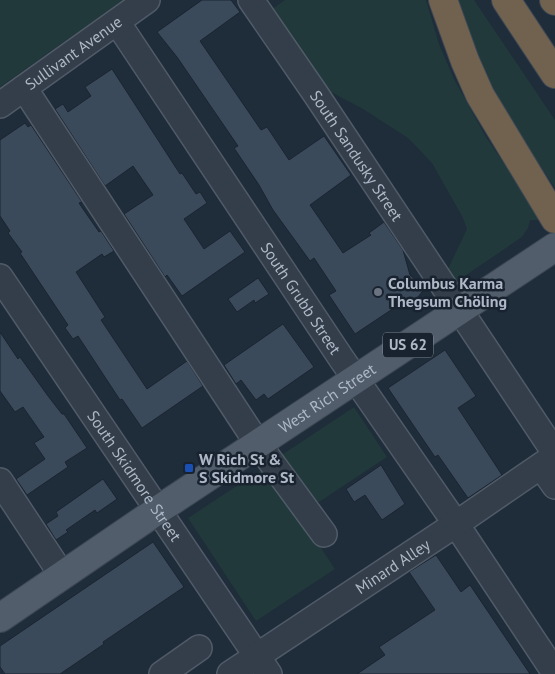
<svg xmlns="http://www.w3.org/2000/svg" width="555" height="674" font-family="'PT Sans',sans-serif">
<style>
.green{fill:#21393b}
.building{fill:#3b4a5a;stroke:#1b2531}
.lines{fill:none;stroke-linecap:round;stroke-linejoin:round}
.minor-casing{stroke:#515b68;stroke-width:28}
.major-casing{stroke:#3d4754;stroke-width:30}
.highway-casing{stroke:#3e4855;stroke-width:30}
.minor{stroke:#333e4a;stroke-width:25}
.major{stroke:#515d6a;stroke-width:28}
.highway{stroke:#71624f;stroke-width:28}
.worship-dot{fill:#6b7280;stroke:#19232f;stroke-width:2}
.transit-dot{fill:#1a4fb4;stroke:#19232f;stroke-width:2}
.labels{text-anchor:middle;stroke-width:5;stroke-linejoin:round;paint-order:stroke}
.shield{fill:#19232f;stroke:#818b99;stroke-width:1}
.shield-label{font-size:15px;font-weight:bold;fill:#aeb8c7}
.street-label{font-size:16px;fill:#aeb8c7;stroke:#19232f}
.poi-label{font-size:16px;font-weight:bold;fill:#aeb8c7;stroke:#19232f;text-anchor:start}
</style>
<rect width="100%" height="100%" fill="#1f2c3a"/>
<path class="green" d="M0,0H123L0,87Z
M285,0H426L439,44L454,79L486,137L518,184L534,198L538,220H530L528,228L522,237L456,282L444,277L467,229L463,218L432,163L408,138L363,109L318,85L268,12Z
M452,0H474L555,120V188L517,131L491,86Z
M354,407L387,457L307,510L274,460Z
M267,466L335,569L256,621L188,518Z"/>
<path class="building" d="M202,0H231L240,12L200,41L261,130L267,127L289,160L324,136L351,175L310,205L343,253L371,235L369,233L384,222L403,250L410,275L425,288L408,310L400,304L355,334L329,295L336,291L314,258L310,261L273,210L259,185L234,148L238,146L177,57L157,32Z
M112,69L180,174L182,173L196,194L200,192L207,203L184,219L204,249L230,231L245,252L182,296L167,275L165,277L124,214L153,195L133,166L105,186L55,109L63,104L68,112L91,96L85,87Z
M25,123L28,127L31,125L82,202L79,203L81,206L99,232L101,231L114,251L104,257L102,254L76,272L105,317L101,320L147,389L187,361L203,386L142,428L122,399L120,400L78,336L73,339L65,328L68,325L20,253L22,252L8,233L10,231L0,216V140Z
M258,278L269,294L255,303L254,300L237,312L228,299Z
M283,324L314,367L268,399L264,394L256,400L241,380L236,384L224,365Z
M0,332L18,359L20,357L48,396L62,414H64L87,448L65,462L68,467L27,495L16,479L45,459L34,443L44,437L23,407L15,412L0,391Z
M445,350L476,396L458,408L502,475L468,498L438,455L435,457L388,388Z
M381,465L405,504L382,520L365,495L354,502L346,489Z
M103,479L117,499L97,513L95,510L66,530L68,532L56,540L46,524L58,516L56,512Z
M153,542L184,587L103,642L104,644L60,674H5L0,667V646Z
M436,555L461,592L470,585L530,674H357L385,655L379,647L435,610L409,572Z"/>
<g class="lines">
<g class="minor-casing">
<g id="minor">
<path id="s1" d="M251,0L315,93L555,453"/>
<path id="s2" d="M117,22L341,358L456,524L555,673"/>
<path d="M24,88L258,444L324,534"/>
<path id="s3" d="M0,105L147,0"/>
<path id="s4" d="M0,277L269,674"/>
<path d="M541,466L555,486"/>
<path d="M0,481L62,575"/>
<path d="M162,674L199,648"/>
<path id="s5" d="M230,674L456,524L555,456"/>
</g>
</g>
<g class="major-casing">
<g id="major">
<path id="s6" d="M0,618L158,510L555,247"/>
</g>
</g>
<g class="highway-casing">
<path id="highway" d="M443,0L465,61L480,95L555,219
M506,0L555,74
M554,0L555,1"/>
</g>
<use href="#minor" class="minor"/>
<use href="#major" class="major"/>
<use href="#highway" class="highway"/>
</g>
<circle class="worship-dot" cx="378" cy="292" r="5"/>
<rect class="transit-dot" x="184" y="463" width="10" height="10" rx="2.5"/>
<g class="labels">
<rect class="shield" x="383" y="332.5" width="50" height="25" rx="4"/>
<g class="shield-label">
<text x="408" y="350">US 62</text>
</g>
<g class="street-label">
<text dy="6" stroke="none"><textPath href="#s3" startOffset="90">Sullivant Avenue</textPath></text>
<text dy="6" stroke="none"><textPath href="#s1" startOffset="188">South Sandusky Street</textPath></text>
<text dy="6" stroke="none"><textPath href="#s2" startOffset="332">South Grubb Street</textPath></text>
<text dy="6" stroke="none"><textPath href="#s6" startOffset="394">West Rich Street</textPath></text>
<text dy="6" stroke="none"><textPath href="#s4" startOffset="240">South Skidmore Street</textPath></text>
<text dy="6" stroke="none"><textPath href="#s5" startOffset="195">Minard Alley</textPath></text>
</g>
<g class="poi-label">
<text x="388" y="289">Columbus Karma<tspan x="388" dy="18">Thegsum Chöling</tspan></text>
<text x="199" y="465">W Rich St &amp;<tspan x="199" dy="18">S Skidmore St</tspan></text>
</g>
</g>
</svg>
